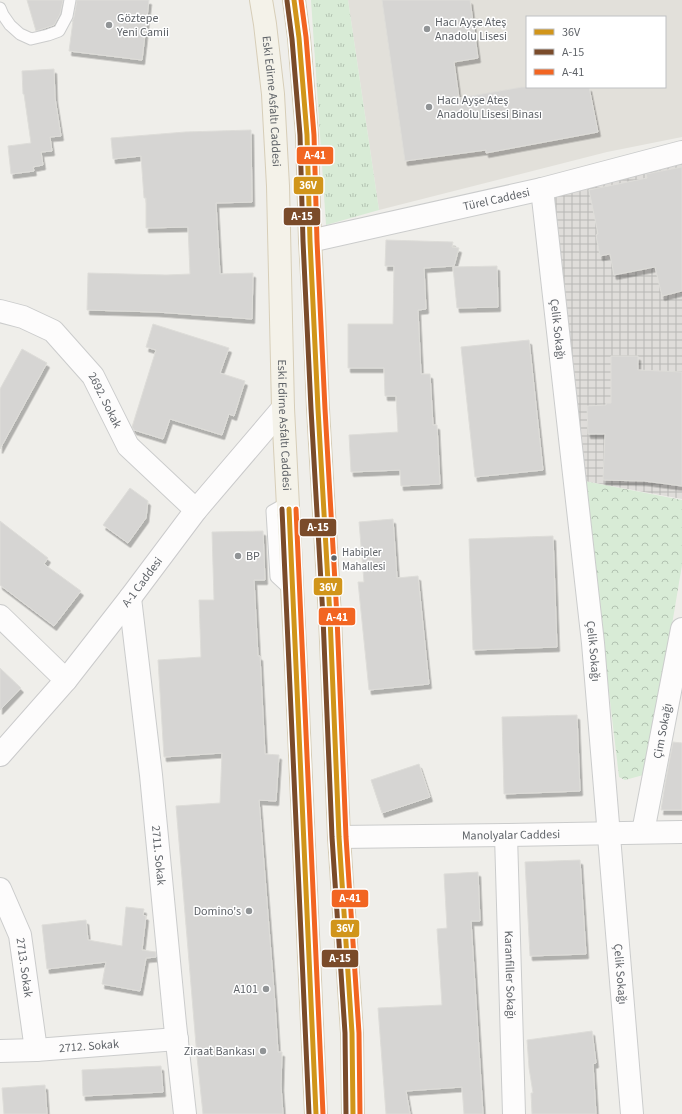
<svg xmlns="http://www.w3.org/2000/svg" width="682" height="1114" font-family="'Source Sans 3',sans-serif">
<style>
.industrial{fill:url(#industrial-grid)}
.education{fill:#e2e0da;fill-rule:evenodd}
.grass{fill:url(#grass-tufts)}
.park{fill:url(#park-crowns)}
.building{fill:#d6d5d3;stroke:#deddd9;filter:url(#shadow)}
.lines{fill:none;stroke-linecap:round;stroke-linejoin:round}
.lane-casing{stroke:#cbcccc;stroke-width:13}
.street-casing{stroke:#cbcccc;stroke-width:24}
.secondary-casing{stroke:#cacacb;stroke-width:24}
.primary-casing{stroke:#d7ceb8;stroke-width:24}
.lane{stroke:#fdfcfc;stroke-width:11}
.street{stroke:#fdfcfc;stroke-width:22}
.secondary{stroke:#fdfcfc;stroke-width:22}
.primary{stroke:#f4f2e9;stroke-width:22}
.bus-1-casing{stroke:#fff;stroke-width:8}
.bus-2-casing{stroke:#fff;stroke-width:8}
.bus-3-casing{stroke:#fff;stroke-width:8}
.bus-1{stroke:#d1951a;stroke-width:5}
.bus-2{stroke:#7a4b2a;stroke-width:5}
.bus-3{stroke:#f26522;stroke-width:5}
.poi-dot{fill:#919496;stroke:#fff;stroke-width:1.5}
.bus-dot{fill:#5f6368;stroke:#fff;stroke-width:1.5}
.labels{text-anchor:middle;stroke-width:3;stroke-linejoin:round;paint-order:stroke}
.bus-label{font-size:11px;fill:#5f6368;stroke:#fff;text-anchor:start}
.poi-label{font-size:12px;fill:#5f6368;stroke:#fff;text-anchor:start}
.street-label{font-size:12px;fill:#5f6368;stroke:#fff}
.line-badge{stroke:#fff;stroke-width:1.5}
.badge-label{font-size:11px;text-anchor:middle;font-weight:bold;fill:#fff}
</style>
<defs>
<pattern id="industrial-grid" width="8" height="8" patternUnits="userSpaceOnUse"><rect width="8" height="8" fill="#dfddda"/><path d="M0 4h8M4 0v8" fill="none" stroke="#b8b7b5"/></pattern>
<pattern id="grass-tufts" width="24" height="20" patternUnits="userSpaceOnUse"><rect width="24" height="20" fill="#d8ebd6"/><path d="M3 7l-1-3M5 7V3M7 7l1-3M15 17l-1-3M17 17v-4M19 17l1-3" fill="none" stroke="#b2c2b1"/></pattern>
<pattern id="park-crowns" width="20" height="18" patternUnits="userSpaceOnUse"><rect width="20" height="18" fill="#d8ebd6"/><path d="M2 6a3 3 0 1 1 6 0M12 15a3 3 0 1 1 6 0" fill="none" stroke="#b2c2b1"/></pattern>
<filter id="shadow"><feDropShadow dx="2.5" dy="4.5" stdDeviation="0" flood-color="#0004"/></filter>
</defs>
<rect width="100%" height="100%" fill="#efeeea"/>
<path class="industrial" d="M682,157V499L584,481L548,192Z"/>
<path class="education" d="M348,0H682V137L607,152L379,210ZM527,17H665V87H527Z"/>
<path class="grass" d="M311,0H348L379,210L326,225Z"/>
<path class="park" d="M584,481L682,500V565L647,774L625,780L619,777Z"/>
<path class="building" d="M27,0H63L60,14L54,25L36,31Z
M77,0H149L142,60L69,51L73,21L72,22L74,17Z
M382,0H470L478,58L454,62L459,98L522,87H589L598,132L486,153V150L405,161Z
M54,69L55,98L61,136L50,137L52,151L41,152L43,165L33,167L34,171L11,174L8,146L31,143L24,94H23L22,71Z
M251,130L252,202L216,203L220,274L253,273L252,319L157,312L87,310L88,273L166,275L190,274L188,227L146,228V198H144L141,156L113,159L111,138L185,132Z
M682,167V291L662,296L655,267L614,275L610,254L600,256L596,235L598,234L589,190L647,178L646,174Z
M386,240L453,242L452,247L459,248L454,266L424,268L426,309L418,310L421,374H430L433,425H437L440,484L401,486L400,470L351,472L349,435L398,432L396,396H385L384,368H348V324H393L394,266H385Z
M497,266L498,307L457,308L453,267Z
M153,324L229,348L220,373L245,381L234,416L229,414L222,435L170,419L163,439L134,430L132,427L156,350L146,347Z
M529,340L543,470L475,477L461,347Z
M22,349L47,363L0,449V389Z
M611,356H638V370L682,372V486L644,481L603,480L605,434H588L587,406L606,405V403H611Z
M130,488L148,501L146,518L128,543L103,525Z
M393,519L397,578L418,576L429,684L369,690L358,582H364L359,522Z
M0,521L48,558L44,564L81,591L54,626L0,585Z
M263,531L265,580H254L258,656H260L265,754L279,755L276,801L259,800L275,1004L278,1052H282L281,1086L283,1114H203L197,1057L176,806L220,803L222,753L164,757L158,660L201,657L199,600H214L212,532Z
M553,536L557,647L473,650L469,539Z
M0,668L21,688L0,710Z
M577,715L580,791L504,794L502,717Z
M673,742L682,743V810H661L665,784Z
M419,764L430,797L382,813L371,780Z
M580,860L586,954L530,956L525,862Z
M478,872L480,921H471L483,1114H464L462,1087L406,1091L410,1114H386L378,1008L442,1005L437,929L447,928L444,874Z
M126,907L144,909L143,915L146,916L142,950L156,952V957L146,958L140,991L102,984L106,962L47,969L42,925L86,920L88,940L122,946Z
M592,1031L596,1063L593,1064L596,1114H532L531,1093H533L529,1068L527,1040Z
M161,1066L163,1092L83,1096L82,1070Z
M45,1085L47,1114H4L2,1088Z"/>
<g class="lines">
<g class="lane-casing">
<path id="lane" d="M0,8L3,15L10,25L20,34L31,39L48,35L59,31L67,16L70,0
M288,502L272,511L276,577L291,591"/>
</g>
<g class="street-casing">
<g id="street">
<path id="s1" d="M542,189L593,643L632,1114"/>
<path id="s2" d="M310,241L542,189L682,152"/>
<path id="s3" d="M0,311L23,317L53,331L93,376L128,446L196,510"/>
<path id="s4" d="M130,598L151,775L175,1024L185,1114"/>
<path d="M0,616L66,680"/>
<path id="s5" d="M643,832L682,629"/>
<path id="s6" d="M506,835L514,1114"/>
<path id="s7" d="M339,837L506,835L682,832"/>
<path id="s8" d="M0,889L20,935L36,1050"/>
<path id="s9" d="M0,1051L36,1050L177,1039"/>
</g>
</g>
<g class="secondary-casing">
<g id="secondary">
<path id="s10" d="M0,755L66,680L130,598L196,510L283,408"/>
</g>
</g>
<g class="primary-casing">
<g id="primary">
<path id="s11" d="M261,0L265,24L273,94L278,186L283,408L296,665L316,1114"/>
<path d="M294,0L299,38L307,135L310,241L314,311L318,409L330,617L339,837L352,1033L353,1114"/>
</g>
</g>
<use href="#lane" class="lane"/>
<use href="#street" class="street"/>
<use href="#secondary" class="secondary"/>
<use href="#primary" class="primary"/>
<g class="bus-1-casing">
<path id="bus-1" d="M294,0L299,38L307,135L310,241L318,409L330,617L339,837L352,1033L353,1114
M289,509L316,1114"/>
</g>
<g class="bus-2-casing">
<path id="bus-2" d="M287,1L292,39L300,135L303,241L311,409L323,617L332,837L345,1033L346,1114
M282,509L309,1114"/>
</g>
<g class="bus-3-casing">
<path id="bus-3" d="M301,0L306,37L314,135L317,241L325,409L337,617L346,837L359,1033L360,1114
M296,509L323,1114"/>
</g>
<use href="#bus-1" class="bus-1"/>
<use href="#bus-2" class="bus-2"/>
<use href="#bus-3" class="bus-3"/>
</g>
<g class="poi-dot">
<circle cx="109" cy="25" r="4"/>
<circle cx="427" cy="29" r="4"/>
<circle cx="429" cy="107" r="4"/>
<circle cx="238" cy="556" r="4"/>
<circle cx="249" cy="911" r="4"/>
<circle cx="266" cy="989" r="4"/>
<circle cx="263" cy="1051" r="4"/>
</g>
<circle class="bus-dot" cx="334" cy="558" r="3.5"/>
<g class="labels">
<g class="bus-label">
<text x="342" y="556">Habipler<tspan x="342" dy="14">Mahallesi</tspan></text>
</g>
<g class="poi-label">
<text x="117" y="22">Göztepe<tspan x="117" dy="14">Yeni Camii</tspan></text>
<text x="435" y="26">Hacı Ayşe Ateş<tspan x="435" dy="14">Anadolu Lisesi</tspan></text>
<text x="437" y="104">Hacı Ayşe Ateş<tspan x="437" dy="14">Anadolu Lisesi Binası</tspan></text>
<text x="246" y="560">BP</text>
<text x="241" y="915" text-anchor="end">Domino's</text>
<text x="258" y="993" text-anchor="end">A101</text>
<text x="255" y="1055" text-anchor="end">Ziraat Bankası</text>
</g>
<g class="street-label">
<text dy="4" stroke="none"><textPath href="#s11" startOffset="102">Eski Edirne Asfaltı Caddesi</textPath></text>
<text dy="4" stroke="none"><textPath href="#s2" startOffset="191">Türel Caddesi</textPath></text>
<text dy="4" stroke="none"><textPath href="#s1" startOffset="141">Çelik Sokağı</textPath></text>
<text dy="4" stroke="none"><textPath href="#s3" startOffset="144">2692. Sokak</textPath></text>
<text dy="4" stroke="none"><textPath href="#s11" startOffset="426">Eski Edirne Asfaltı Caddesi</textPath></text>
<text dy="4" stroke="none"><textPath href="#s10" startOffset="224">A-1 Caddesi</textPath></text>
<text dy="4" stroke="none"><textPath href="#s1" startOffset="465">Çelik Sokağı</textPath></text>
<text dy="4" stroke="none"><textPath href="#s5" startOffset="103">Çim Sokağı</textPath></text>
<text dy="4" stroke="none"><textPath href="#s7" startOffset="172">Manolyalar Caddesi</textPath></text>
<text dy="4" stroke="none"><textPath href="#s4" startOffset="259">2711. Sokak</textPath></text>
<text dy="4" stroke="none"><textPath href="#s8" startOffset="83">2713. Sokak</textPath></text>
<text dy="4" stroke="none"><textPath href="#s1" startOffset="789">Çelik Sokağı</textPath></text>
<text dy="4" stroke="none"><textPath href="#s6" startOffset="140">Karanfiller Sokağı</textPath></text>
<text dy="4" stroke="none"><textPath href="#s9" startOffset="89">2712. Sokak</textPath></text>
</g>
</g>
<g class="line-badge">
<rect x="296" y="146" width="38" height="19" rx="4" fill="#f26522"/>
<rect x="293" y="176" width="31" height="19" rx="4" fill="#d1951a"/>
<rect x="283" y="207" width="38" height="19" rx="4" fill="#7a4b2a"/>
<rect x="299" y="518" width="38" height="19" rx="4" fill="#7a4b2a"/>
<rect x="313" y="577" width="30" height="19" rx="4" fill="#d1951a"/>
<rect x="318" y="607" width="38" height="19" rx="4" fill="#f26522"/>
<rect x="331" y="889" width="38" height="19" rx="4" fill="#f26522"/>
<rect x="330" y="919" width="30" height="19" rx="4" fill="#d1951a"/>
<rect x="321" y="949" width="38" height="19" rx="4" fill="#7a4b2a"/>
</g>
<g class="badge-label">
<text x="315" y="159">A-41</text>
<text x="308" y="189">36V</text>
<text x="302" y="220">A-15</text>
<text x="318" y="531">A-15</text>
<text x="328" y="591">36V</text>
<text x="337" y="621">A-41</text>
<text x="350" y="902">A-41</text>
<text x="345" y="932">36V</text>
<text x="340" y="962">A-15</text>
</g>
<rect x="526" y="16" width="140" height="72" fill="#ffffff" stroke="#bfc1c3"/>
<rect x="534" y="29" width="20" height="6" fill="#d1951a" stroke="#bfc1c3"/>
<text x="562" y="36" font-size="12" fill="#5f6368">36V</text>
<rect x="534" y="49" width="20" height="6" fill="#7a4b2a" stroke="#bfc1c3"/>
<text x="562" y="56" font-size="12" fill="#5f6368">A-15</text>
<rect x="534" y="69" width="20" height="6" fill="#f26522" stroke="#bfc1c3"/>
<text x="562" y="76" font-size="12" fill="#5f6368">A-41</text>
</svg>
